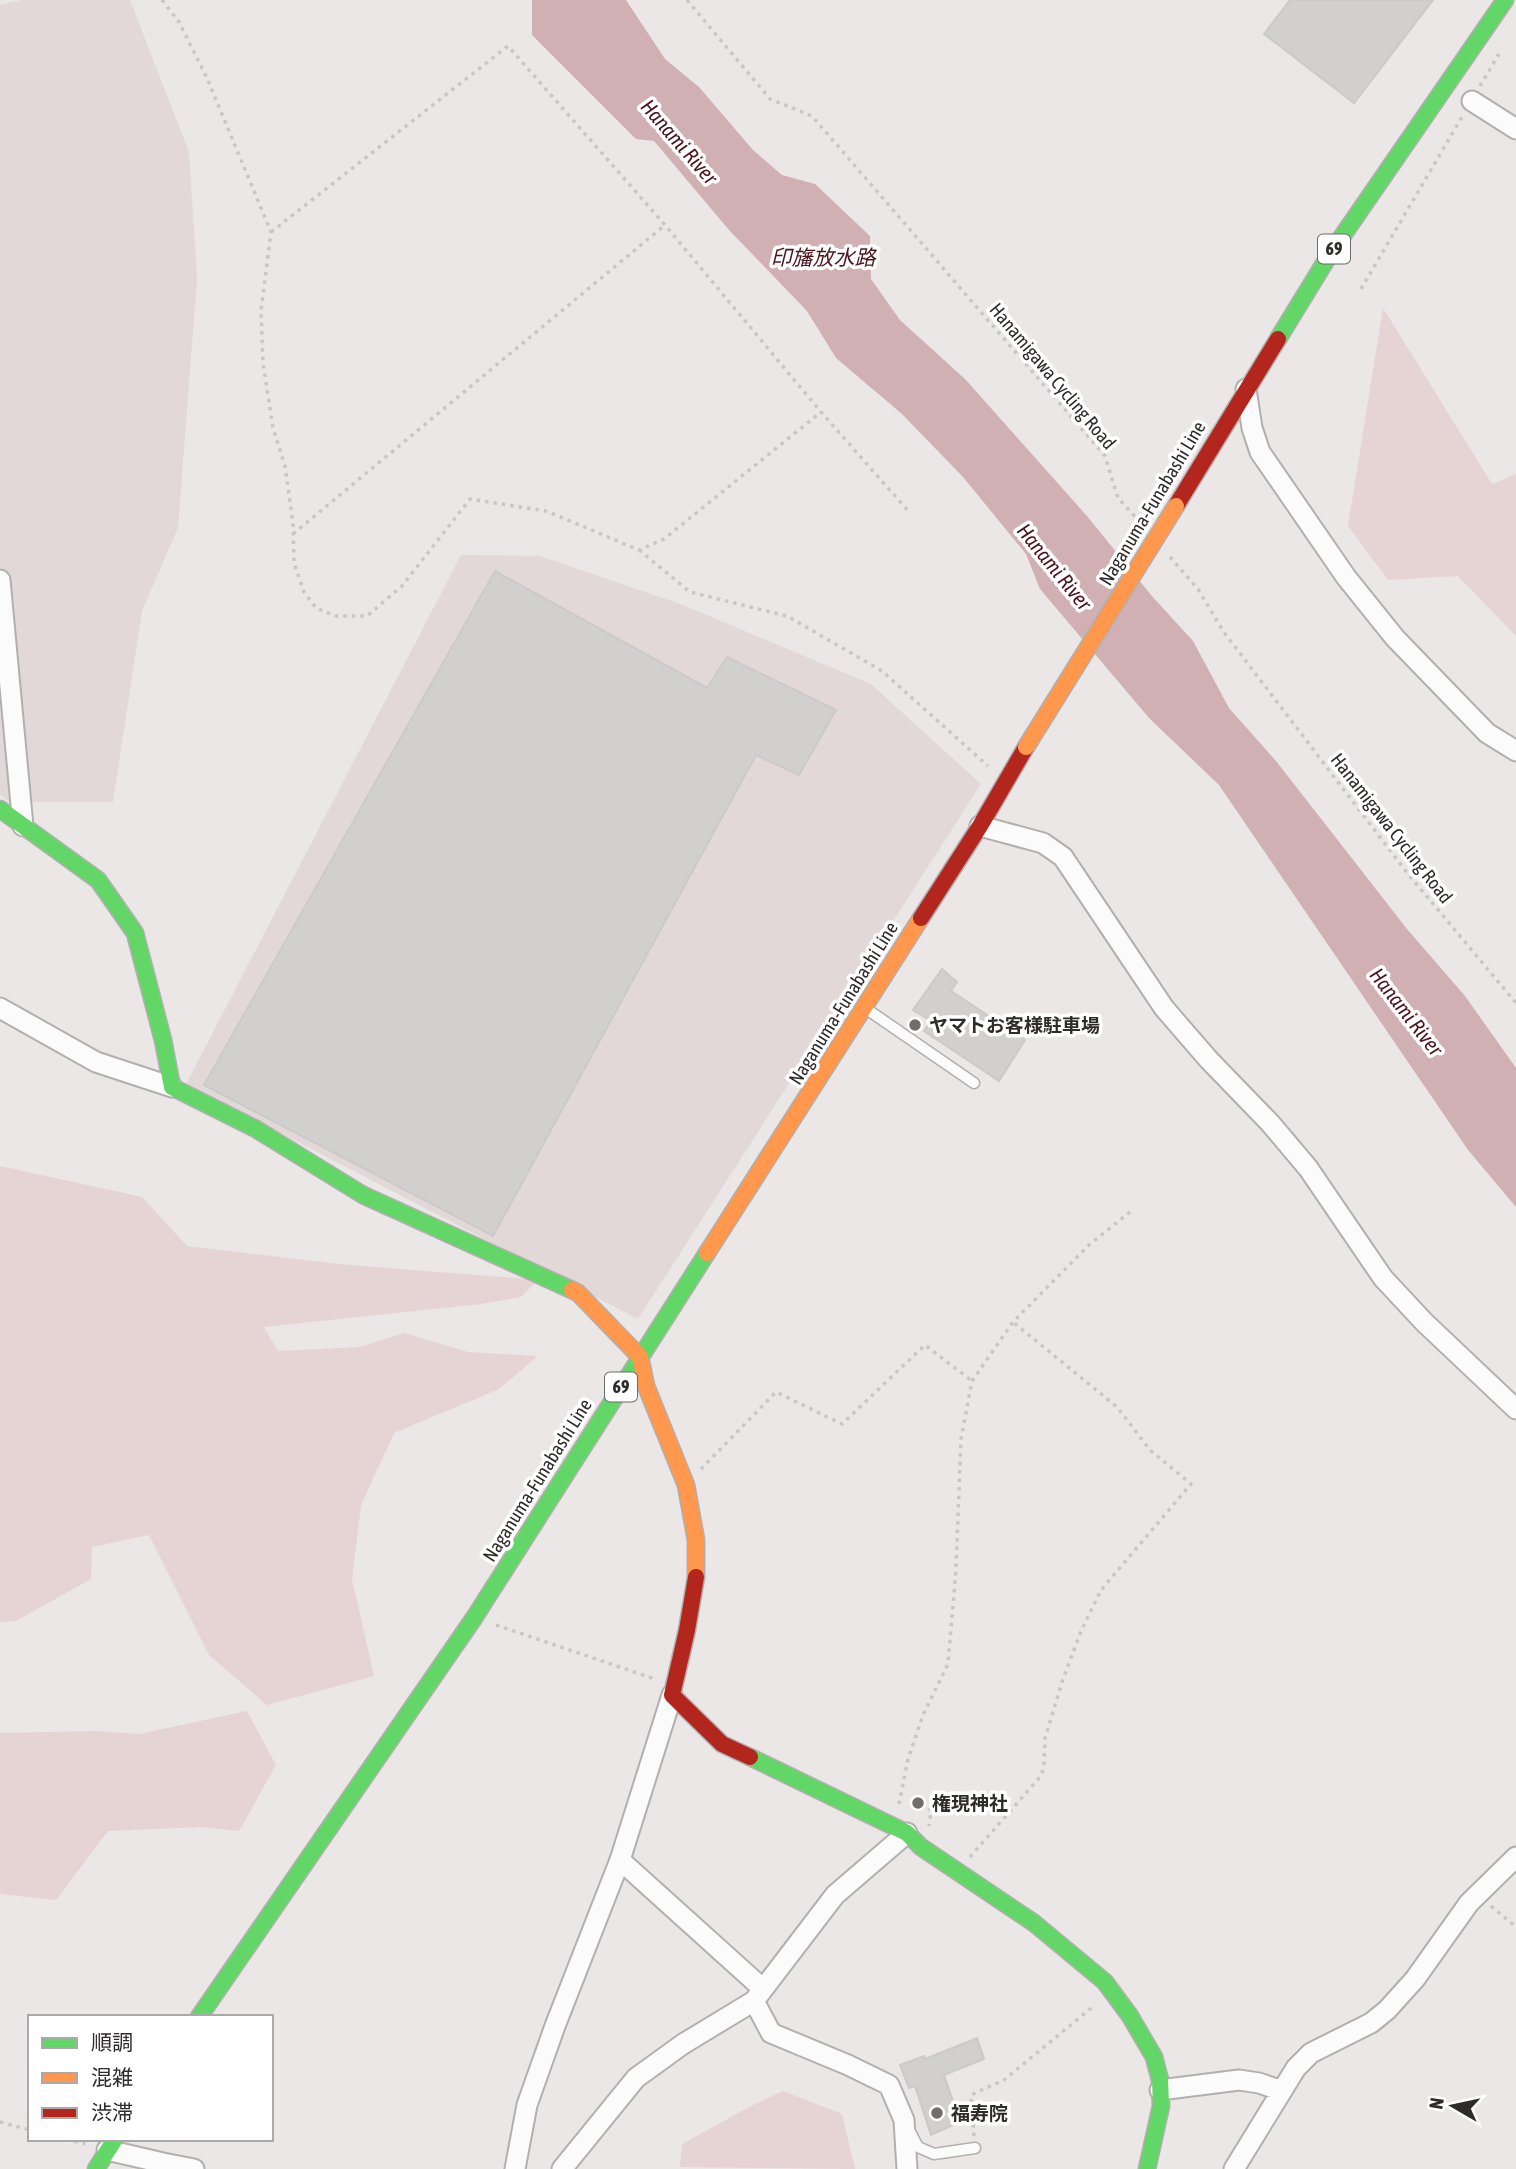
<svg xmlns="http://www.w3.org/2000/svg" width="1516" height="2169" font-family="'Asap Condensed','Noto Sans JP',sans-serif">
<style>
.built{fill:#e2d8d8}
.green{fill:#e6d3d4}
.water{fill:#d1b0b3}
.building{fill:#d2cfcf;stroke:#ccc9c9;stroke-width:2}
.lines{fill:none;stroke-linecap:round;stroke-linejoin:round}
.lane-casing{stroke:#b2afaf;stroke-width:13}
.street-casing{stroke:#b2afaf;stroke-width:23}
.fast-casing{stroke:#b2afaf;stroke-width:19}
.slow-casing{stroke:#b2afaf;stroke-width:19}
.jam-casing{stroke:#b2afaf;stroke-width:19}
.path{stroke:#c8c7c7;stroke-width:3.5;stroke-dasharray:3.5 5;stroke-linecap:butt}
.lane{stroke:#fcfbfb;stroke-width:10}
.street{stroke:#fcfbfb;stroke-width:19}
.fast{stroke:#63d668;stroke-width:16}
.slow{stroke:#ff974d;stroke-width:16}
.jam{stroke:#b3261e;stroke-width:16}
.slow-bridge-casing{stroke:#b2afaf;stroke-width:19;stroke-linecap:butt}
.slow-bridge{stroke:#ff974d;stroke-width:16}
.poi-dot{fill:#706d6d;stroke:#fff;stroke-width:2.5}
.labels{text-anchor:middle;stroke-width:7;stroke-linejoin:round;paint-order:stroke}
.shield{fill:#fff;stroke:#6d6b6b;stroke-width:2}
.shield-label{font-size:18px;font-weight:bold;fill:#2e2b2b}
.street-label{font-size:19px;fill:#2e2b2b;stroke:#fff}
.poi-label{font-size:19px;font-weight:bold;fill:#2e2b2b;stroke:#fff;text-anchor:start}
.water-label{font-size:21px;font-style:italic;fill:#4c151f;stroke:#fff}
</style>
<rect width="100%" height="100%" fill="#ebe7e7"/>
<path class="built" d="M21,0H130L189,152L197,279L178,528L142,611L113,802H10L0,795V5Z
M461,555L540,556L683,605L871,684L981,784L638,1319L186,1084Z"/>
<path class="green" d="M1383,308L1492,484L1516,474V636L1458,576L1388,580L1348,526Z
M0,1166L142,1197L187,1246L339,1264L538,1280L521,1297L481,1304L264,1327L278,1351L359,1347L404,1333L468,1352L538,1356L499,1389L394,1433L361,1505L352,1579L374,1676L267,1705L209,1655L149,1535L92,1547L91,1579L16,1621L0,1622Z
M247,1711L276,1765L239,1831L201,1827L108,1831L56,1900L0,1894V1733L96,1731L139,1734Z
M783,2091L842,2114L855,2169L680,2167L682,2144L751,2106Z"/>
<path class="water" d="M532,0H626L665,59L699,87L753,150L782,175L815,184L870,236L871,279L900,320L966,380L1087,516L1151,595L1193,641L1229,708L1276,761L1407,929L1465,996L1516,1068V1207L1468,1150L1219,785L1149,718L1040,589L1026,554L963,477L902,414L836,358L807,311L729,230L654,141L636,139L532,35Z"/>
<path class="building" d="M1290,0H1433L1354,103L1264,34Z
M495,571L707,688L727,657L836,710L799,775L756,755L493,1236L204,1085Z
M942,969L957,982L951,991L1025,1040L999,1081L924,1031L931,1021L913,1010Z
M977,2038L984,2059L944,2075L960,2122L931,2135L915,2086L909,2088L900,2065L924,2056L925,2059Z"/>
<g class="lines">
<g class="lane-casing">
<path id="lane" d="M868,1010L974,1083
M909,2130L918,2147L934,2154L975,2148"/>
</g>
<g class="street-casing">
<path id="street" d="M1472,101L1516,129
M1246,389L1252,428L1260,452L1346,577L1395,638L1487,733L1516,751
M0,580L23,826
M980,826L1043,843L1063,857L1164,1008L1209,1060L1270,1123L1308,1168L1383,1278L1424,1322L1516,1409
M0,1008L96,1062L172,1087
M620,1860L763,1989
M1160,2090L1239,2080L1259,2083L1282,2091
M107,2150L163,2163L169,2169
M163,2163L194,2169
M515,2169L527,2105L555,2026L620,1860L672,1695
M562,2169L636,2078L683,2044L754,2001
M907,2169L904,2120L889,2085L848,2065L771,2033L754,2001L835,1895L907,1833
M1234,2169L1296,2068L1311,2053L1371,2023L1387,2010L1415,1979L1469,1903L1516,1857"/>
</g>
<g class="fast-casing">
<path id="fast" d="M1278,339L1330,254L1505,0
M0,809L98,880L135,933L163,1040L172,1087L256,1129L363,1195L572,1290
M750,1757L907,1833L921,1847L1034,1923L1105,1982L1130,2016L1154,2057L1160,2080L1161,2106L1147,2169
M199,2017L474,1618L707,1253
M96,2169L115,2139"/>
</g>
<g class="slow-casing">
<path id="slow" d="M707,1253L921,918
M572,1290L578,1293L640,1357L646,1386L686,1485L696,1540V1577"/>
</g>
<g class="jam-casing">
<path id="jam" d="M1176,506L1278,339
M921,918L980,826L1026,747
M696,1577L687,1630L672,1695L722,1744L750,1757"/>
</g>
<path class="path" d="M162,0L179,22L207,78L271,232L261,311L263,363L273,428L285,466L293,523L294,563L304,592L316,608L336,616H367L402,586L470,499L546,511L639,550L664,539L821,412
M687,0L770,99L812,116L1105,456L1118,498L1140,522
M1480,86L1499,54
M271,232L508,46L665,225L821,412L910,513
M1361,289L1462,117
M293,534L665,225
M639,550L690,592L787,616L882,671L988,766
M1170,557L1198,589L1223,631L1408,874L1516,1003
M701,1469L776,1392L842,1424L925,1345L972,1381
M496,1625L655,1679
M899,1804L908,1759L923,1715L948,1664L956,1569L961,1439L972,1381L1013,1322L1089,1245L1130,1212
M921,1804L931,1810L929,1826
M970,1857L1040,1777L1044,1768L1045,1738L1062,1682L1081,1631L1101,1590L1191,1484L1150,1450L1117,1407L1013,1322
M1491,1906L1516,1927
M0,2122L30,2130
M974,2136L971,2095L1004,2080L1095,2005
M66,2139L85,2144"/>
<use href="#lane" class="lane"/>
<use href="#street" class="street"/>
<use href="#fast" class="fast"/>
<use href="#slow" class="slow"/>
<use href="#jam" class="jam"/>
<g class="slow-bridge-casing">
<path id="slow-bridge" d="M1026,747L1176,506"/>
</g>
<use href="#slow-bridge" class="slow-bridge"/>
</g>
<g class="poi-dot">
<circle cx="915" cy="1025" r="7"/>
<circle cx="918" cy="1803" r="7"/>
<circle cx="937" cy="2113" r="7"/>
</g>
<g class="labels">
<g class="shield">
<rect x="1318" y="234.5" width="32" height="29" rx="5"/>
<rect x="605" y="1372.5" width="32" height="29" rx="5"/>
</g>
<g class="shield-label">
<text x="1334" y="255">69</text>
<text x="621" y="1393">69</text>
</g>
<g class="street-label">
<text transform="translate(1053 376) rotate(50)" y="7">Hanamigawa Cycling Road</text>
<text transform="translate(1152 503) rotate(-59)" y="7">Naganuma-Funabashi Line</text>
<text transform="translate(1392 828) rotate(52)" y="7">Hanamigawa Cycling Road</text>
<text transform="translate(843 1003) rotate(-58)" y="7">Naganuma-Funabashi Line</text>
<text transform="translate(537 1480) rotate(-58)" y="7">Naganuma-Funabashi Line</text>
</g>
<g class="poi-label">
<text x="929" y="1032">ヤマトお客様駐車場</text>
<text x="932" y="1810">権現神社</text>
<text x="951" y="2120">福寿院</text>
</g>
<g class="water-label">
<text transform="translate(679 142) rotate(49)" y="7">Hanami River</text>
<text x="823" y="265">印旛放水路</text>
<text transform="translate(1054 567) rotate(51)" y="7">Hanami River</text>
<text transform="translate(1406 1012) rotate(52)" y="7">Hanami River</text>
</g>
</g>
<rect x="28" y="2015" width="245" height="126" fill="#ffffff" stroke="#abaaaa" stroke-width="2"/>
<rect x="42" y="2038" width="35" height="10" fill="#63d668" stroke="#abaaaa" stroke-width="2"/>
<text x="91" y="2050" font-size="21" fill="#2e2b2b">順調</text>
<rect x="42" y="2073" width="35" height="10" fill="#ff974d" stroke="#abaaaa" stroke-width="2"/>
<text x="91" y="2085" font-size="21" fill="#2e2b2b">混雑</text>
<rect x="42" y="2108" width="35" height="10" fill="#b3261e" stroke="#abaaaa" stroke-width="2"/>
<text x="91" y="2120" font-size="21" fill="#2e2b2b">渋滞</text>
<g transform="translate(1453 2106) rotate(279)" stroke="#ffffff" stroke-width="5" paint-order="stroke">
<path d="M0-5L12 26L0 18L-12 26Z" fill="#2e2b2b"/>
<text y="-10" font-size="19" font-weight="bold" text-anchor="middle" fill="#2e2b2b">N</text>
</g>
</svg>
